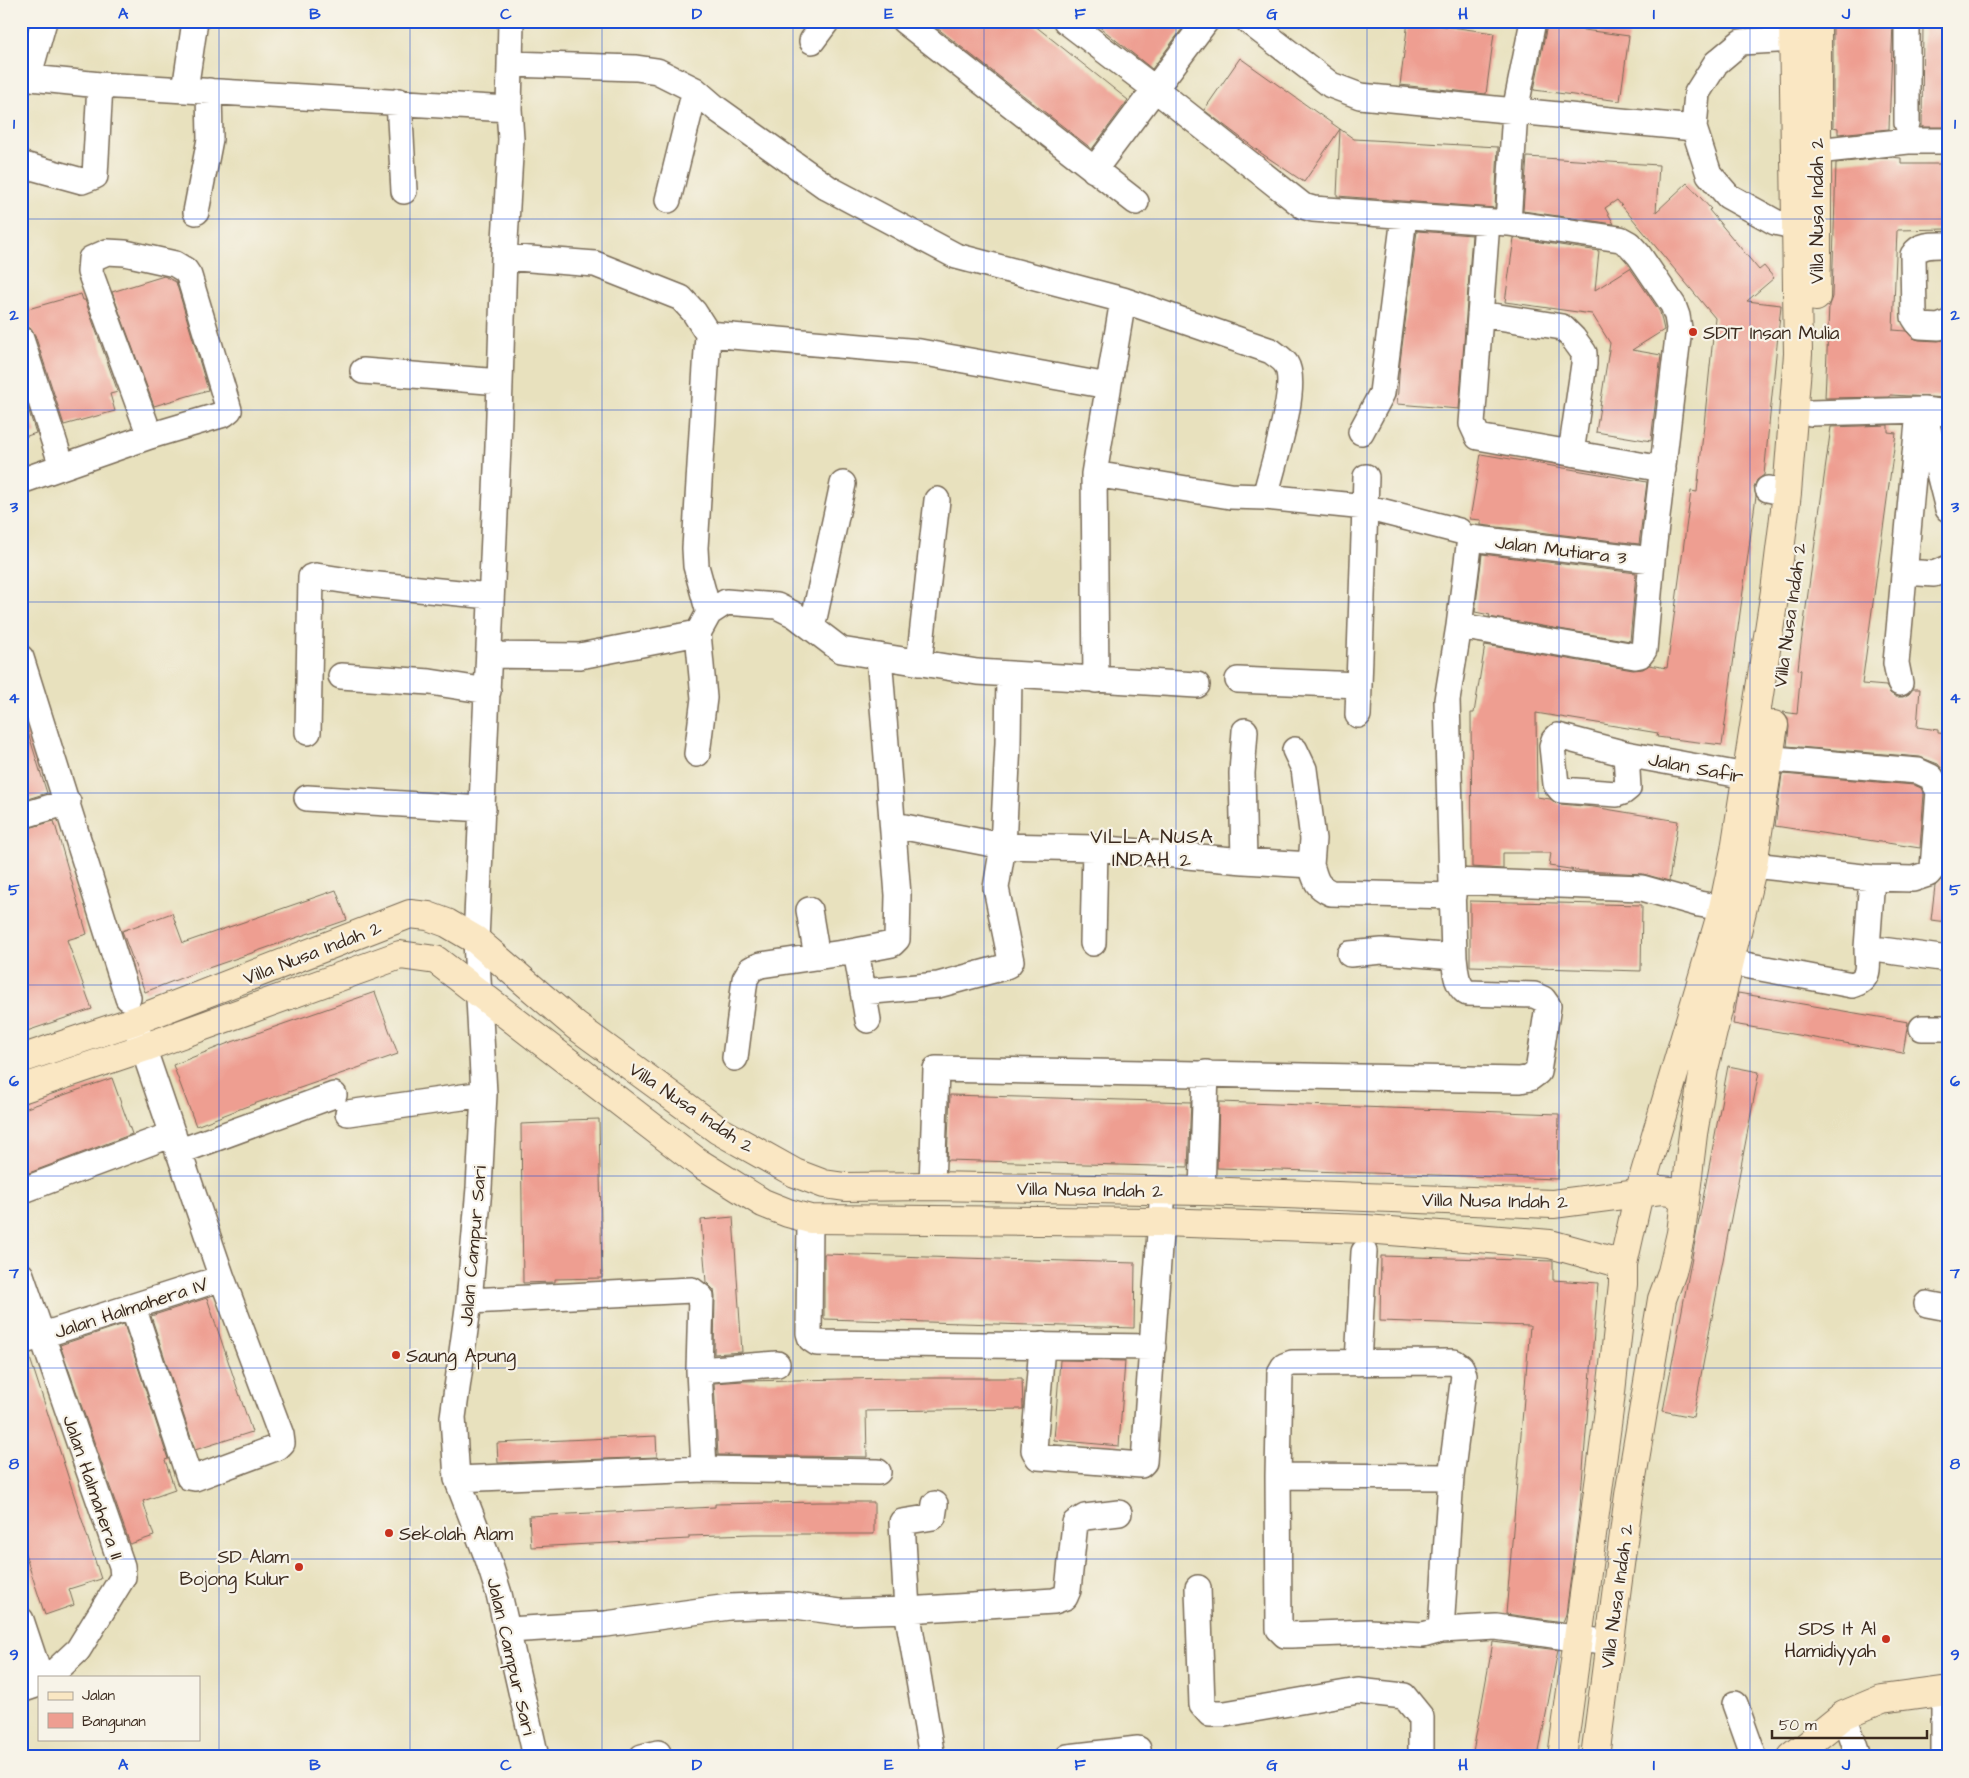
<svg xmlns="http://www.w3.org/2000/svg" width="1969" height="1778" font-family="'Architects Daughter',sans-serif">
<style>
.building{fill:#ee9e91}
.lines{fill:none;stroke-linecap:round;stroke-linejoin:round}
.street-casing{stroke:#786a56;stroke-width:28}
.secondary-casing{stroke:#786a56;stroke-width:30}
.street{stroke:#fff;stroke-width:25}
.secondary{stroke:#fae7c3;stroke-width:28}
.grid{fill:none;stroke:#1d4ed8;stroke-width:1;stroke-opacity:0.55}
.poi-dot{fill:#c8321e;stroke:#f7f3e8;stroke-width:2}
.labels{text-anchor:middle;stroke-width:4.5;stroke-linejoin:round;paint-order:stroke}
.street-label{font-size:19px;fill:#3b2a1e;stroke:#f7f3e8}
.poi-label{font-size:19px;fill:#3b2a1e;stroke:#f7f3e8;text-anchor:start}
.neighbourhood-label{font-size:20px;letter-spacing:1px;fill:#3b2a1e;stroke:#f7f3e8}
.neatline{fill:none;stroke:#1d4ed8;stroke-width:2}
.grid-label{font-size:16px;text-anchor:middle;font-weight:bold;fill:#1d4ed8}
</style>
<rect width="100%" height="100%" fill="#f7f3e8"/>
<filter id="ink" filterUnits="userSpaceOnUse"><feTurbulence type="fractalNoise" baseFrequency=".02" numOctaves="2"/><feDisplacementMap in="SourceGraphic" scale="10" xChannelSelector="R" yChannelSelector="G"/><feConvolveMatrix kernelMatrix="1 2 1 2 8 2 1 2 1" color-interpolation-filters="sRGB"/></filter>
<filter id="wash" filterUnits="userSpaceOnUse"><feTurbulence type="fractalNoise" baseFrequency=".0096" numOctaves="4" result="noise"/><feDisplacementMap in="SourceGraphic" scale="20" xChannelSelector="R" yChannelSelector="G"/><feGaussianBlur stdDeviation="1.12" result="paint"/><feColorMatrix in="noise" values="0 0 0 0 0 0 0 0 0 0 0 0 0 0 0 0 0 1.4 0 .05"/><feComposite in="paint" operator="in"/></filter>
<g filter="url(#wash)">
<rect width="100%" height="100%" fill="#e8e1be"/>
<g id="blocks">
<path class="building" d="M928,21H1029L1128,100L1092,149Z
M1092,21H1188L1152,69Z
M1408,21L1494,33L1486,94L1400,85Z
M1833,21H1893L1889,129L1838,134V128L1833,127Z
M1923,21H1948V127H1922Z
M1547,25L1629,36L1620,101L1534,90Z
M1240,58L1354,139L1498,147L1495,208L1337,196L1340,129L1304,182L1261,153L1204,110Z
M1527,157L1659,165L1656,212L1687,183L1711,209L1709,210L1759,270L1764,266L1774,278L1747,301L1781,305L1764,475L1757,480L1754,487L1756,496L1722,745L1657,737L1658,733L1536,713L1537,797L1550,799L1560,804L1594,807L1678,821L1669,881L1643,874L1583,871L1549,866L1551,853H1503V869L1472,867L1471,713H1474L1485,645L1633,670L1643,669L1649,665L1667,668L1691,491L1697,492L1715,318L1617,200L1605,208L1614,224L1523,211Z
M1890,157L1901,158V164H1948V229L1897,230L1893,330L1906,331L1913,338L1919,340L1938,341L1948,339V398L1890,395V397L1825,398L1829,305L1832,297L1836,163Z
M1417,231L1472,235L1459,409L1397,404L1400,362Z
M1514,238L1599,251L1595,290L1630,268L1660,312L1664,330L1632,350L1661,355L1651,441L1596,432L1610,343L1592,314L1505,302Z
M164,276L176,282L208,390L154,406L112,292Z
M81,294L83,300H85L118,392L110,394L115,411L64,425L35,335L30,328L22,325L21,311Z
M21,387L36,433L21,438Z
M1888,425V432L1896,433L1862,684L1886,686L1890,693L1896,697H1903L1909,694L1913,689H1920L1917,727L1938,730V733L1948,734V777L1938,764L1920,757L1787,746L1789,727L1788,719L1783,712L1797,714L1801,670L1798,669L1800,651L1831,427Z
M1481,454L1647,482L1639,544L1481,525V520L1470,519Z
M1482,554L1636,573L1630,641L1489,617L1490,615L1475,612Z
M25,723L47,793L21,801V724Z
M1782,774L1914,785L1921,788L1924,794L1920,848L1775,826Z
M54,821L87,934L67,940L92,1009L21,1033V830Z
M1946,872L1948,873V922L1931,920L1935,886L1944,877Z
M336,890L347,920L194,973L145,992L122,931L172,913L183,943Z
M1470,901L1642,905L1641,971L1470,966Z
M375,992L398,1054L245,1107L196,1126L173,1065L226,1044Z
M1738,993L1908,1022L1903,1053L1733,1024Z
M1728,1066L1759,1072L1693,1417L1663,1411Z
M112,1078L132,1134L21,1176V1110Z
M950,1095L1191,1102L1188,1167L947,1160Z
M1219,1102L1559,1114L1558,1179L1217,1168Z
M599,1119L602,1278L555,1279V1282L523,1283L521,1124L568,1122V1120Z
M733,1217L742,1352L714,1354L715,1297L714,1290L706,1282L701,1220Z
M824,1254L1135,1263L1134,1328L824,1319Z
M1381,1256L1553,1261V1280L1598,1283L1580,1507L1566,1614L1563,1622L1506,1614L1530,1326L1380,1321Z
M207,1298L252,1432L195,1450L151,1316Z
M124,1324L168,1459L165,1460L175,1490L143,1501L154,1536L130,1544L60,1345Z
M29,1355L101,1579L69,1589L74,1605L45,1615L21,1542V1356Z
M1060,1360L1125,1361L1119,1446L1054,1440Z
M897,1378H1022L1023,1409L866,1411L867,1457L718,1455L714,1383L743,1381Z
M656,1436L657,1457L498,1463L497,1443Z
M821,1502H874V1534H753L689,1536V1539L531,1547L529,1516L715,1507V1504Z
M1493,1642L1558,1650L1538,1757H1472Z"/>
</g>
</g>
<g filter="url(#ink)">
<use href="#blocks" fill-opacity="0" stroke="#786a56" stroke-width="1"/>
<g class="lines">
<g class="street-casing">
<path id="street" d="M511,21L509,109L511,139L504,257L498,446L476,940L484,1094L479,1188L469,1301L453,1417L457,1479L488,1559L499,1594L536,1757
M904,21L1136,202
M1066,21L1155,89L1303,206L1313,209L1508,223L1620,239L1629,244L1639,255L1673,305L1677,316L1679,328L1652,560L1644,650L1640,655L1635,656L1459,626
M1248,21L1331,85L1360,96L1694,128
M1907,21V123
M812,41L827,21
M511,64L636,68L657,71L695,90L717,109L828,188L956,256L1123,300L1094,474L1096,680
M21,77L100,85L509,109
M28,78L44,21
M185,90L195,21
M399,101L404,191
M1798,149L1817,151L1908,141H1948
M24,165L82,181L95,176L100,85
M1094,170L1206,21
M668,200L695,90
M196,212L210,139L209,91
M1487,222L1472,424L1478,437L1663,469
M1508,223L1515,111L1533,21
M1798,227L1775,222L1728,196L1709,174L1694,128L1697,93L1716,63L1741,42L1814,38
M1948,245C1936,245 1920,243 1913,255L1914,317L1920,326L1939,327L1948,323
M504,257L595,264L681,298L694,312L708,334L695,548L696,566L709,613
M1123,300L1271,351C1276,355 1283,359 1286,364C1300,386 1271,470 1265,497
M1480,314L1562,327L1573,338L1584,353V364L1571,453
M708,334L920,352L1108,386
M21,339L62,466
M363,371L500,382
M1811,413L1923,410L1948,413
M1925,417L1948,509
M1361,432L1382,393L1404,217
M1094,474L1230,496L1265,497L1365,507L1459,531
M21,481L150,436L224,414L229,410L189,276L185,270L175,264L125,253L107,252L91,259L90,272L150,436
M1768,489L1787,493
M1905,572L1934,574L1948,568
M812,628L843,484
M489,655L580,656L698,633L709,613L726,602L777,606L795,615L841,650L977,672L1197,685
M21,658L128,998
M919,663L937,500
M341,676L430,682L488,691
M1238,680L1359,685
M1900,683L1896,663L1919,411
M1358,715L1366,477
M308,732L311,577L316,576L368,584L490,596
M1295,750L1304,769L1313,839L1311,865
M697,754L704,698L698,633
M1626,754L1558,736L1554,740L1552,746L1556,784L1561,790L1617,794L1623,792L1628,788L1626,754L1746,776L1765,782
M1750,757L1918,771L1931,777L1939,791L1933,868L1928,874L1913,879L1872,878L1753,865
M307,798L483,809
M21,816L68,802
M894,825L1003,846L1095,848L1244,861L1311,865C1316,881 1316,886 1331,893L1453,896
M1244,861L1242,773L1245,731
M1872,878L1867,948L1948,959
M1452,881L1642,888L1699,904L1723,908
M809,910L817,957
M1093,943L1095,848
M856,951L868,1020
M1350,954L1382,951L1454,957
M1729,962L1852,985C1872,979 1867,965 1867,948
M863,992L938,985L1001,968L1008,965L1011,961L996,888L1003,846L1008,743L1009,675
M1922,1028H1948
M735,1058L745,979L751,969L761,965L856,951L892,944L897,939L898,895L879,656
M348,1113L484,1094
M178,1152L334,1095
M932,1186L936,1069L1520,1080L1530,1078L1538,1072L1548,1006L1543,999L1534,995L1467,993C1455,984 1456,971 1454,957L1447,700L1459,626L1470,538L1652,560
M21,1191L173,1134
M1202,1191L1206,1073
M810,1219L809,1333L811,1339L817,1343L1153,1347
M21,1275L122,1566L123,1577L78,1650L49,1677
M469,1301L692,1290L701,1297L699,1370
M1927,1304L1948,1308
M133,1307L189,1477L195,1478L278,1447L282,1443L281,1435L222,1278L134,1021
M21,1342L222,1278
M1042,1345L1034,1450L1038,1457L1141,1465L1144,1462L1163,1190
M1358,1363L1364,1252
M704,1469L699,1370L777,1364
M1278,1476L1451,1477
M457,1479L704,1469L878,1472
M1198,1588L1202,1705L1210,1714H1225L1358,1691L1404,1696L1421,1717V1757
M21,1620L40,1677
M509,1630L606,1624L729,1607L788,1605L840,1612L907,1610L1054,1601L1065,1597L1068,1590L1075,1523L1085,1517L1119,1513
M1441,1630L1451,1477L1464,1375L1461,1367L1454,1362L1292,1363L1284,1366L1280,1373L1278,1476L1279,1629L1285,1635H1291L1369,1632L1423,1635L1441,1630L1496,1627L1609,1643
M21,1690L39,1684
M1735,1704L1754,1757
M1844,1715L1858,1757
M642,1757L658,1753
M932,1757L907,1610L902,1522L933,1517L935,1504
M1068,1757L1138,1749L1139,1757
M1944,1757V1690"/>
</g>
<g class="secondary-casing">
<path id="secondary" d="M1816,297L1817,252V21
M21,1059L134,1021L410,914L428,916L447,923L476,940L576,1026L718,1130L795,1173L824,1184L845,1187L932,1186L1202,1191L1553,1204L1661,1190L1671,1191L1685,1200
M21,1089L143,1048L400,955L436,960L699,1163L763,1203L788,1213L810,1219L1160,1222L1366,1229L1550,1244L1623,1264
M1562,1757L1609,1410L1623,1284V1264L1639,1193L1723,908L1735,850L1775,591L1787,493L1798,354L1793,21
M1595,1757L1629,1495L1662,1299L1672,1272L1681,1233L1693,1134L1704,1069L1753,865L1774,725
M1792,1757L1844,1715L1882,1699L1948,1690"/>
</g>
<use href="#street" class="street"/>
<use href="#secondary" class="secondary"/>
</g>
</g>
<path class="grid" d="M219,21V1757M410,21V1757M602,21V1757M793,21V1757M984,21V1757M1176,21V1757M1367,21V1757M1559,21V1757M1750,21V1757M21,219H1948M21,410H1948M21,602H1948M21,793H1948M21,985H1948M21,1176H1948M21,1368H1948M21,1559H1948"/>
<g class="poi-dot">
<circle cx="1693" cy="332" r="5"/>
<circle cx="396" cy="1355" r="5"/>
<circle cx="389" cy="1533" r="5"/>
<circle cx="299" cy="1567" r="5"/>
<circle cx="1886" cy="1639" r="5"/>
</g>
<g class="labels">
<g class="street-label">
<text transform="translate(1816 211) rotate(-90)" y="7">Villa Nusa Indah 2</text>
<text transform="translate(1561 549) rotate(7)" y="7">Jalan Mutiara 3</text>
<text transform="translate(1789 615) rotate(-82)" y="7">Villa Nusa Indah 2</text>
<text transform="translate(1696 767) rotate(11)" y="7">Jalan Safir</text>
<text transform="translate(312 952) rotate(-21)" y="7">Villa Nusa Indah 2</text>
<text transform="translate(692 1107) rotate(34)" y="7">Villa Nusa Indah 2</text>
<text transform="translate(1090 1189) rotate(1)" y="7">Villa Nusa Indah 2</text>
<text transform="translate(1495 1200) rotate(1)" y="7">Villa Nusa Indah 2</text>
<text transform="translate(472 1246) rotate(-85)" y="7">Jalan Campur Sari</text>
<text transform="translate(131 1307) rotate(-18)" y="7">Jalan Halmahera IV</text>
<text transform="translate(94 1487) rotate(71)" y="7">Jalan Halmahera II</text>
<text transform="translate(1616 1596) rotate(-82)" y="7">Villa Nusa Indah 2</text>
<text transform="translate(512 1656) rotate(77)" y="7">Jalan Campur Sari</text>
</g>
<g class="poi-label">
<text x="1703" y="339">SDIT Insan Mulia</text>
<text x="406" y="1362">Saung Apung</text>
<text x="399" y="1540">Sekolah Alam</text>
<text x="289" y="1563" text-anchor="end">SD Alam<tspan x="289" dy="22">Bojong Kulur</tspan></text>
<text x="1876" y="1635" text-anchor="end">SDS It Al<tspan x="1876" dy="22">Hamidiyyah</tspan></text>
</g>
<g class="neighbourhood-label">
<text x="1152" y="843">VILLA NUSA<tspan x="1152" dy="23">INDAH 2</tspan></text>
</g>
</g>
<rect width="1969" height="1778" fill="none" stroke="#f7f3e8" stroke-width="55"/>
<rect x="38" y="1676" width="162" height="65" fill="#f7f3e8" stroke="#aca397"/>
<rect x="48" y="1692" width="25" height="8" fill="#fae7c3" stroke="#aca397"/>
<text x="82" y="1700" font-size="15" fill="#3b2a1e">Jalan</text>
<rect x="48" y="1713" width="25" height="15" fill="#ee9e91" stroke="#aca397"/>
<text x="82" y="1726" font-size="15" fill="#3b2a1e">Bangunan</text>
<path d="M1772 1730v8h155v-8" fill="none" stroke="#3b2a1e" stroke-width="2.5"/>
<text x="1779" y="1730" font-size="15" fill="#3b2a1e" stroke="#f7f3e8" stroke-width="4" paint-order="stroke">50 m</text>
<rect x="28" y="28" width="1914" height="1722" class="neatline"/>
<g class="grid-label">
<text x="123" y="19">A</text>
<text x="315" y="19">B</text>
<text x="506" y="19">C</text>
<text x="697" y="19">D</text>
<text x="889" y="19">E</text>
<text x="1080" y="19">F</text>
<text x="1272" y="19">G</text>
<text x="1463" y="19">H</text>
<text x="1654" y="19">I</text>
<text x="1846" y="19">J</text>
<text x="14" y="129">1</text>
<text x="1955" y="129">1</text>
<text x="14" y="320">2</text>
<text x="1955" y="320">2</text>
<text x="14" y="512">3</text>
<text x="1955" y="512">3</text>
<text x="14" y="703">4</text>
<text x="1955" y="703">4</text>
<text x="14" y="895">5</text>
<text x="1955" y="895">5</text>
<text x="14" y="1086">6</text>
<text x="1955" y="1086">6</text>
<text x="14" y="1278">7</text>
<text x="1955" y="1278">7</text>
<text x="14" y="1469">8</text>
<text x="1955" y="1469">8</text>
<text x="14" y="1660">9</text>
<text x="1955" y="1660">9</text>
<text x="123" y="1770">A</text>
<text x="315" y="1770">B</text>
<text x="506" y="1770">C</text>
<text x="697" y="1770">D</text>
<text x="889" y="1770">E</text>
<text x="1080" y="1770">F</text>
<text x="1272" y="1770">G</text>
<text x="1463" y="1770">H</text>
<text x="1654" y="1770">I</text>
<text x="1846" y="1770">J</text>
</g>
</svg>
